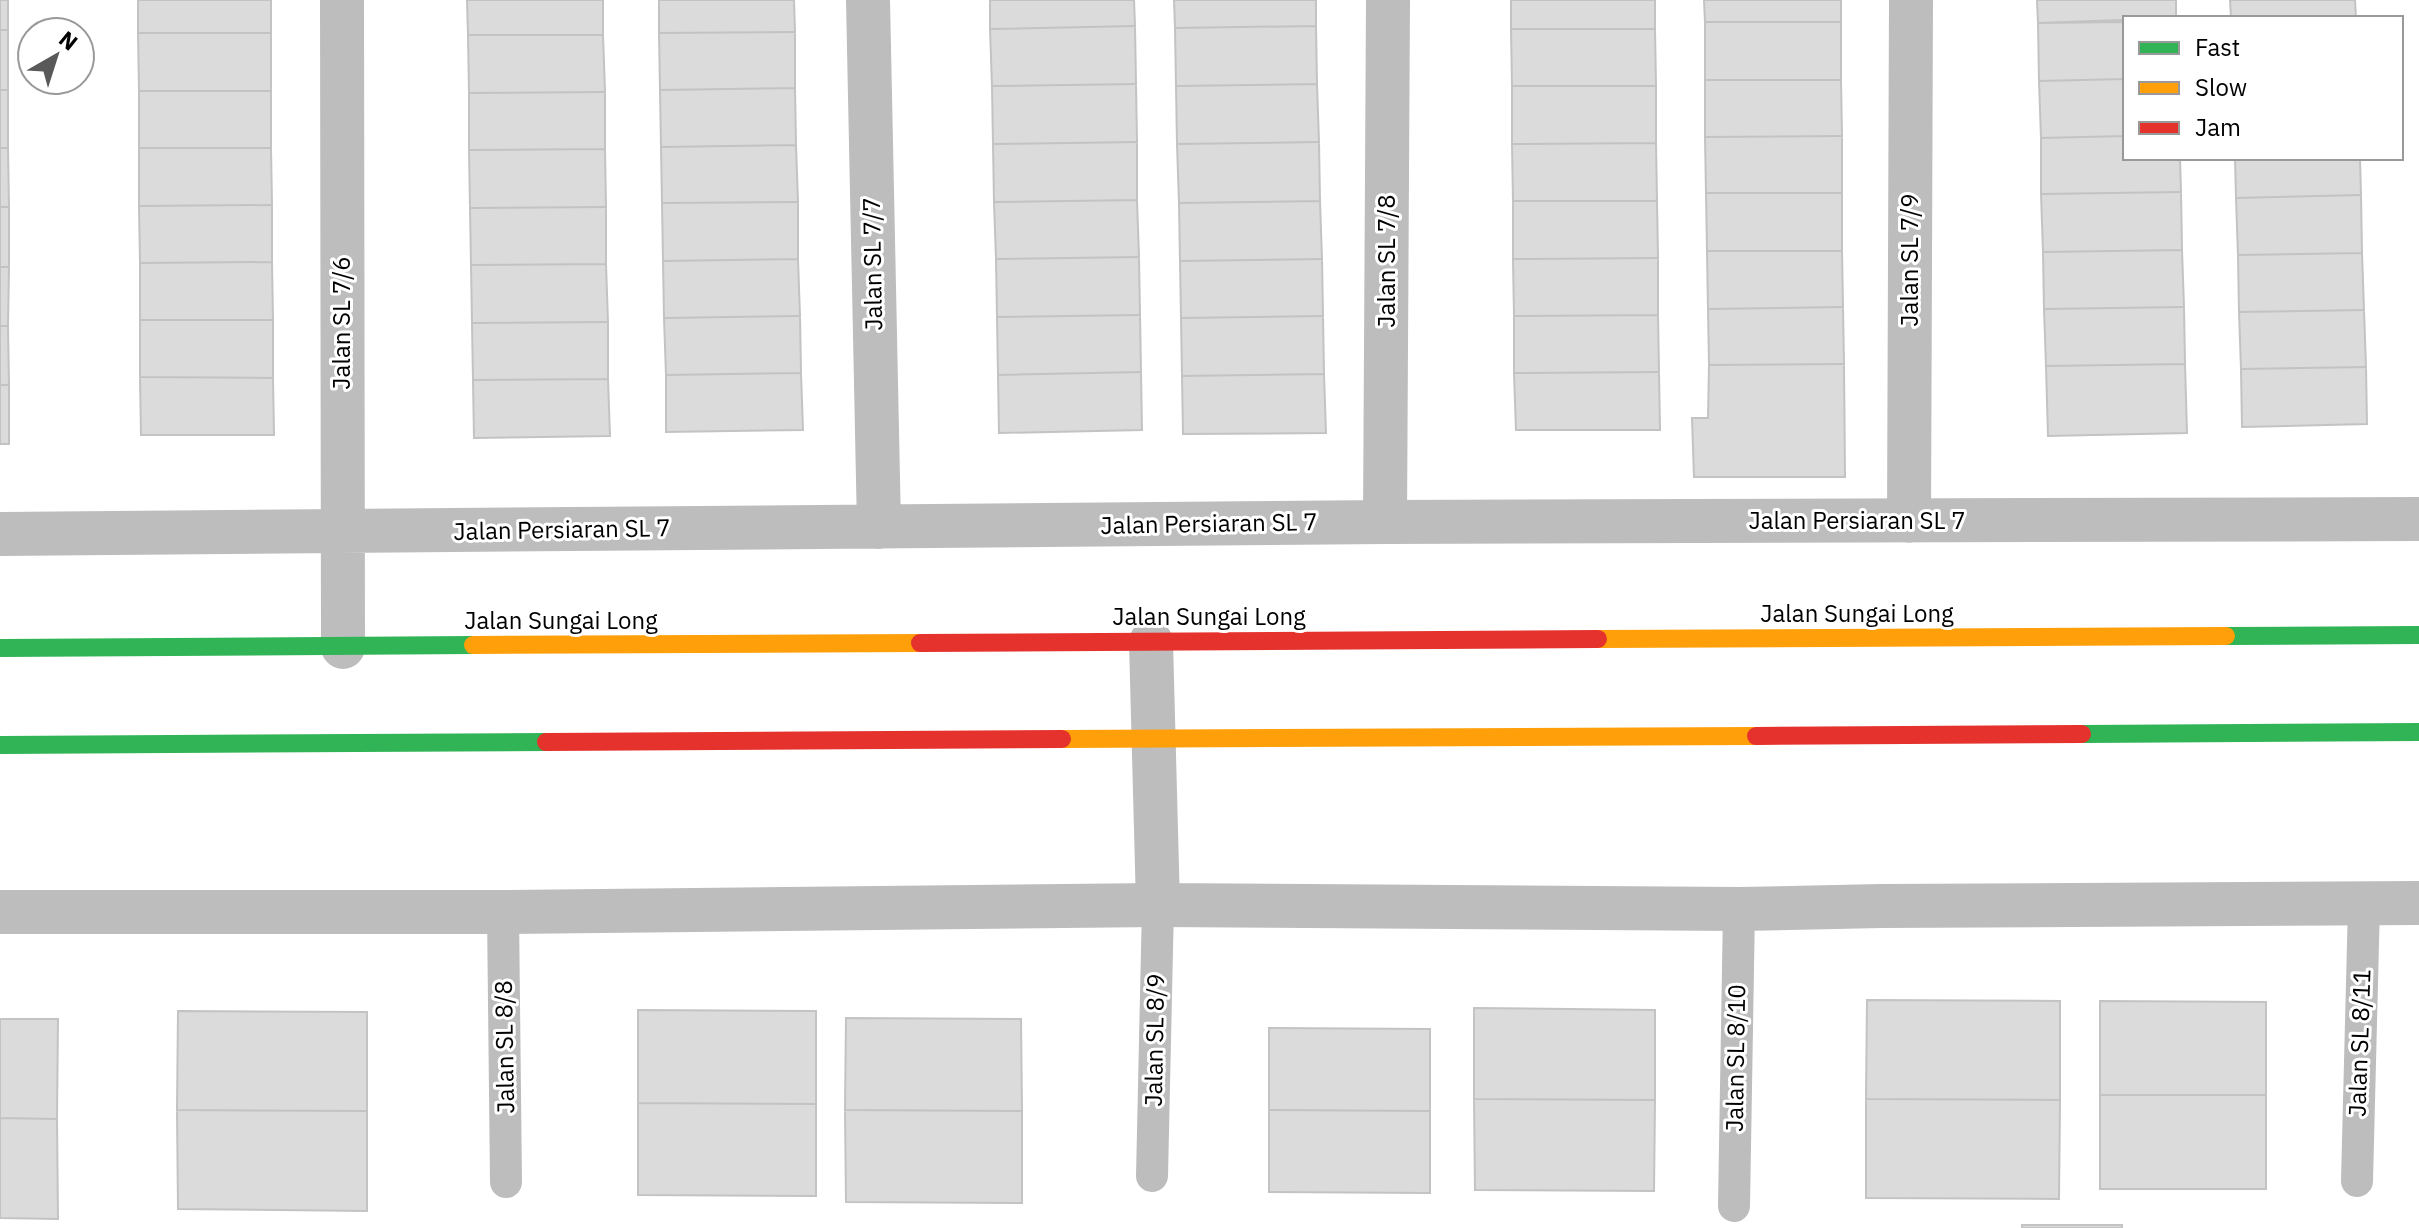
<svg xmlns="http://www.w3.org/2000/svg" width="2419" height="1228" font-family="'IBM Plex Sans',sans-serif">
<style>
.building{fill:#dbdbdb;stroke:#c3c3c3;stroke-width:2}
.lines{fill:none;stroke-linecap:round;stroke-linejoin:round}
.lane{stroke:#bdbdbd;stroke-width:32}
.street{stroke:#bdbdbd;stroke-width:44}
.fast{stroke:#30b455;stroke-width:18}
.slow{stroke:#ff9f0a;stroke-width:18}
.jam{stroke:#e5322d;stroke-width:18}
.labels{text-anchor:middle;stroke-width:6;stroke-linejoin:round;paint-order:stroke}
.street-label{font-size:24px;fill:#000;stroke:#fff}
</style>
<rect width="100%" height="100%" fill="#fff"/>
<path class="building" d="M0,0H8V30H0Z
M138,0H271V33H138Z
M467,0H603V35H468Z
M659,0H794L795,32L659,33Z
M990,0H1134L1135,26L990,29Z
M1174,0H1316V26L1175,28Z
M1511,0H1655V29H1511Z
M1704,0H1841V22H1705Z
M2037,0H2176V18L2038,23Z
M2230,0H2355L2356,18H2231Z
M1705,22H1841V80H1705Z
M2125,22V79L2039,81L2038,23Z
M1135,26L1136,84L992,86L990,29Z
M1316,26L1317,84L1176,86L1175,28Z
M1511,29H1655L1656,86H1512Z
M0,30H8V90H0Z
M795,32V88L660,90L659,33Z
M138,33H271V91H139Z
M468,35H603L605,92L469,93Z
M2125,79V136L2041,138L2039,81Z
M1705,80H1841L1842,136L1705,137Z
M1136,84L1137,142L993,144L992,86Z
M1317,84L1319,142L1177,144L1176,86Z
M1512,86H1656V143L1512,144Z
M795,88L796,145L661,147L660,90Z
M0,90H8V148H0Z
M139,91H271V148H139Z
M605,92V149L469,150V93Z
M1842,136V193H1706L1705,137Z
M2125,136V158H2180L2181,192L2041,194V138Z
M1137,142V200L994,202L993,144Z
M1319,142L1320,201L1179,203L1177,144Z
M1656,143L1657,201H1513L1512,144Z
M796,145L798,202L662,203L661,147Z
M0,148H8L9,207H0Z
M139,148H271L272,205L139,206Z
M605,149L606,207L470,208L469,150Z
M2235,158H2360L2361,195L2236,198Z
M2181,192L2182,250L2043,252L2041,194Z
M1706,193H1842V251H1707Z
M2361,195L2362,253L2238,255L2236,198Z
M1137,200L1139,257L996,259L994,202Z
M1320,201L1322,259L1180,261L1179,203Z
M1513,201H1657L1658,258L1513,259Z
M798,202V259L663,261L662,203Z
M272,205V262L140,263L139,206Z
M0,207H9V267H0Z
M606,207V264L471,265L470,208Z
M2182,250L2184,307L2044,309L2043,252Z
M1707,251H1842L1843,307L1708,309Z
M2362,253L2364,310L2239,312L2238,255Z
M1139,257L1140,315L997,317L996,259Z
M1658,258V315L1514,316L1513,259Z
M798,259L800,316L664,318L663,261Z
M1322,259L1323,316L1181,318L1180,261Z
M272,262L273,320H140V263Z
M606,264L608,322L472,323L471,265Z
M0,267H9L8,326H0Z
M1843,307L1844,364L1709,365L1708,309Z
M2184,307L2185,364L2046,366L2044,309Z
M2364,310L2366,367L2241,369L2239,312Z
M1140,315L1141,372L998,375L997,317Z
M1658,315L1659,372L1514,373V316Z
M800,316L801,373L666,375L664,318Z
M1323,316L1324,374L1182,376L1181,318Z
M140,320H273V378L140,377Z
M608,322V379L473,380L472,323Z
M0,326H8L9,385H0Z
M1844,364L1845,477H1694L1692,418H1708L1709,365Z
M2185,364L2187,433L2048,436L2046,366Z
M2366,367L2367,424L2242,427L2241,369Z
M1141,372L1142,430L999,433L998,375Z
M1659,372L1660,430H1516L1514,373Z
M801,373L803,430L666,432V375Z
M1324,374L1326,433L1183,434L1182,376Z
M140,377L273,378L274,435H141Z
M608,379L610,436L474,438L473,380Z
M0,385H9V444H0Z
M1867,1000L2060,1001V1100L1866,1099Z
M2100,1001L2266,1002V1095H2100Z
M1474,1008L1655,1010V1100L1474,1099Z
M638,1010L816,1011V1104L638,1103Z
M178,1011L367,1012V1111L177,1110Z
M846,1018L1021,1019L1022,1111L845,1110Z
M0,1019H58L57,1119L0,1118Z
M1269,1028L1430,1029V1111L1269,1110Z
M2100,1095H2266V1189H2100Z
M1474,1099L1655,1100L1654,1191L1475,1190Z
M1866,1099L2060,1100L2059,1199L1866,1198Z
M638,1103L816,1104V1196L638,1195Z
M177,1110L367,1111V1211L178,1209Z
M845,1110L1022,1111V1203L846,1202Z
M1269,1110L1430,1111V1193L1269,1192Z
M0,1118L57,1119L58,1219L0,1218Z
M2022,1225H2122V1228H2022Z"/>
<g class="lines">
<path class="lane" d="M503,912L506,1182
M1152,1176L1158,905
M2357,1181L2364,904
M1734,1206L1739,909"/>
<path class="street" d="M342,0L343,647
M868,0L879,527
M1909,521L1911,0
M1385,522L1388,0
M0,534L1385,522L2419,519
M1151,642L1158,905
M0,912H503L1158,905L1739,909L1881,906L2419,903"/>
<path class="fast" d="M2226,636L2419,635
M0,648L473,645
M2082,734L2419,732
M0,745L546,742"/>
<path class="slow" d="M1598,639L2226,636
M473,645L920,643
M1062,739L1756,736"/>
<path class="jam" d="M920,643L1598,639
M1756,736L2082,734
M546,742L1062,739"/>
</g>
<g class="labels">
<g class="street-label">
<text transform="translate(1910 260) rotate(-90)" y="8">Jalan SL 7/9</text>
<text transform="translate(1387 261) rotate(-90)" y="8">Jalan SL 7/8</text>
<text transform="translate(873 264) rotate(-91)" y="8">Jalan SL 7/7</text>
<text transform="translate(342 323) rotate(-90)" y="8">Jalan SL 7/6</text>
<text x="1857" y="529">Jalan Persiaran SL 7</text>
<text transform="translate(1209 524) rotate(-1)" y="8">Jalan Persiaran SL 7</text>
<text transform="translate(562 530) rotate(-1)" y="8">Jalan Persiaran SL 7</text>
<text x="1857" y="622">Jalan Sungai Long</text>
<text x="1209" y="625">Jalan Sungai Long</text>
<text x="561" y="629">Jalan Sungai Long</text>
<text transform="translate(1155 1040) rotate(-89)" y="8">Jalan SL 8/9</text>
<text transform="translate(2360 1043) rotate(-88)" y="8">Jalan SL 8/11</text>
<text transform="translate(505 1047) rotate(-91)" y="8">Jalan SL 8/8</text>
<text transform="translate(1736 1058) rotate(-89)" y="8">Jalan SL 8/10</text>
</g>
</g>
<rect x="2123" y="16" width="280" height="144" fill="#ffffff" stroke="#999999" stroke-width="2"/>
<rect x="2139" y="42" width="40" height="12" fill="#30b455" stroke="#999999" stroke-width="2"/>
<text x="2195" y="56" font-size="24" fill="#000000">Fast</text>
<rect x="2139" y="82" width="40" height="12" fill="#ff9f0a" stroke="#999999" stroke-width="2"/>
<text x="2195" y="96" font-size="24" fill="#000000">Slow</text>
<rect x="2139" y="122" width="40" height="12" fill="#e5322d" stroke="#999999" stroke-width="2"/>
<text x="2195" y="136" font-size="24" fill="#000000">Jam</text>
<g transform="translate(56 56) rotate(39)"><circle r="38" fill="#ffffff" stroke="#999999" stroke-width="2"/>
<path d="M0-6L14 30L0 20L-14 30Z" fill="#595959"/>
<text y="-12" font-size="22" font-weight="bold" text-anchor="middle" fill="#000000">N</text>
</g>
</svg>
